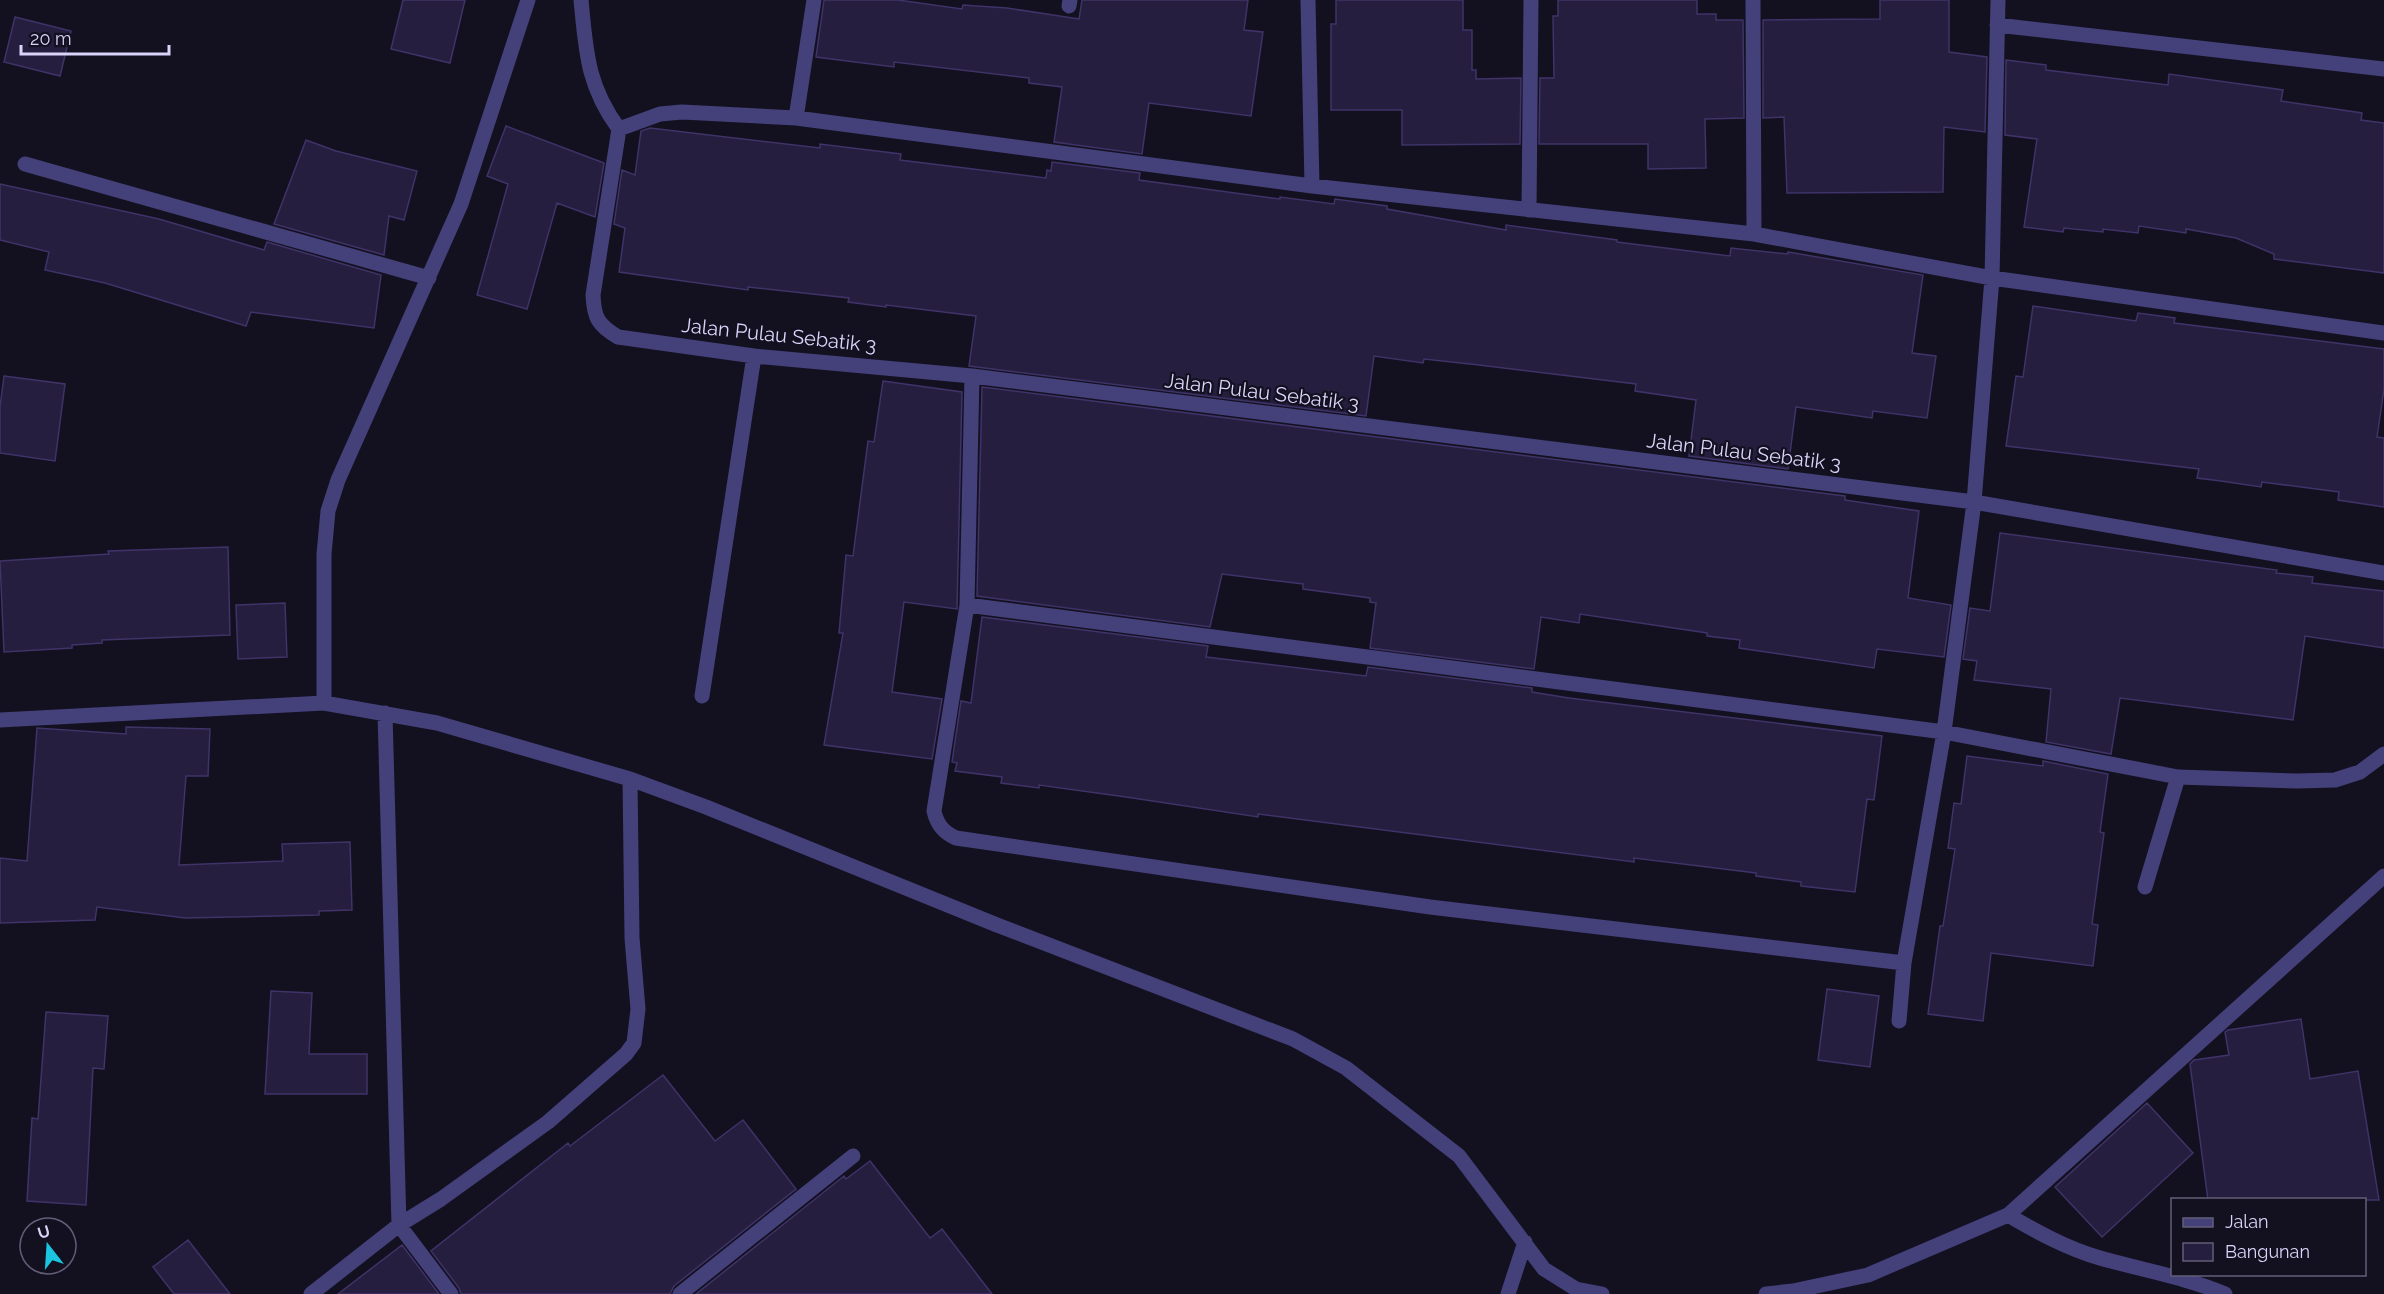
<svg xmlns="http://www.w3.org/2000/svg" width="2384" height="1294" font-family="Raleway,sans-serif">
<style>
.building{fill:#261e3f;stroke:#3f3368;stroke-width:1.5}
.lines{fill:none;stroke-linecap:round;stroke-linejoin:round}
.street{stroke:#44407a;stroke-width:15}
.labels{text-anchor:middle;stroke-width:4.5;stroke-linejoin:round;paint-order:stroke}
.street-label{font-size:20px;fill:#dad4fa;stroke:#131020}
</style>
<rect width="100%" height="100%" fill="#131020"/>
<path class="building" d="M403,0H465L450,63L391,49Z
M824,0H898L962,9L963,5L1007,8L1079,19L1082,0H1248L1244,30L1263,32L1251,116L1149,103L1142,154L1054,142L1062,87L1029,83V78L894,62V67L816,57Z
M1336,0H1463V30H1472V70H1476V79L1521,78L1520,144L1402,145V110H1331V24H1336Z
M1558,0H1697V14H1716V20H1743L1744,118L1705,119L1706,168L1648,169V144H1539L1540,78H1554L1553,16H1558Z
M1880,0H1949V52L1987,57L1985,132L1944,127L1943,192L1787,193L1784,117L1763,118V20L1880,19Z
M15,17L71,31L60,76L4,62Z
M2006,60L2046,65V70L2168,85L2169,74L2255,86L2283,90L2281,101L2362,113L2361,120L2384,123V273L2274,259V254L2236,238L2186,229V233L2139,226L2138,233L2103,229V232L2064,228L2063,232L2024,227L2037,139L2005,135Z
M506,126L604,163L595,217L557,203L527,309L477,295L508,184L487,176Z
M650,128L820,148V144L901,154L900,160L1046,178L1047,170L1051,171L1052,162L1140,173L1139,180L1280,199V197L1334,204L1335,199L1387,206V209L1506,230V225L1617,240V242L1730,256L1731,248L1788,254V252L1923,275L1912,353L1936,356L1927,418L1873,411L1872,418L1796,407L1788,469L1689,456L1696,400L1635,391L1636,384L1479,365L1424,359L1423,363L1374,356L1366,416L969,366L976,316L886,305V307L848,302L849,298L748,287V290L619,272L625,228L614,224L622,170L635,175L641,131Z
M306,140L336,151L417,171L404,220L389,216L384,255L274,224Z
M0,184L159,219L264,250L267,242L381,275L374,328L251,312L246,326L105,283L45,270L49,252L0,240Z
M2033,306L2136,321L2138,313L2175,318L2174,323L2384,349V389L2377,437L2384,438V507L2338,500L2339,492L2262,482L2261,487L2221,481L2197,478L2199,469L2006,446L2016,376L2023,377Z
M4,376L65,384L55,461L0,453V407Z
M883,381L962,392L957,609L904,602L892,692L942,699L932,759L824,745L843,633H839L846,555L853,556L868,441L874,442Z
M982,387L1845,496V500L1919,511L1908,598L1951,605L1944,657L1877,649L1874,668L1739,648L1740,640L1707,636V633L1580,614L1579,623L1541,617L1534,669L1370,648L1376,603L1370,602V598L1303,589V584L1222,574L1210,627L977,596Z
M2000,533L2277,570L2276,573L2313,577L2312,583L2384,591V648L2305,636L2293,720L2120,698L2111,754L2046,742L2051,689L1974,680L1977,661L1963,659L1970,608L1990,611Z
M228,547L230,635L102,640V643L72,645V648L4,652L0,561L109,554L108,551Z
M285,603L287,657L238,659L236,605Z
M982,617L1208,646L1206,657L1366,676L1368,667L1532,688V692L1569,698L1882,736L1874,800L1867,799L1855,892L1801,886V882L1756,876V873L1634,858V862L1258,814V817L1126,797L1039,785V788L1001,783L1002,777L955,771L957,763L952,762L961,701L971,703Z
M126,727L210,729L208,776H186L179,865L283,861L282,844L350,842L352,910L319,911V915L185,918L97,907L95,920L0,923V858L27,861L37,728L126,734Z
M1967,756L2043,766V761L2108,774L2100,832L2104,833L2092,924L2098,925L2093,966L1991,953L1983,1021L1928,1014L1940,926H1943L1955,849L1948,848L1954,803L1961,804Z
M1827,989L1879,996L1870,1067L1818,1060Z
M271,991L312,993L309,1054H367V1094H265Z
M46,1012L108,1016L104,1069L93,1068L86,1205L27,1201L32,1118L38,1119Z
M2301,1019L2310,1079L2358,1071L2379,1200H2208L2190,1064L2194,1060L2229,1055L2225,1032L2228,1030Z
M663,1075L715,1141L743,1120L796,1189L674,1286L670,1294H461L459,1288L431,1251L568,1143L570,1146Z
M2147,1103L2193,1153L2102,1237L2055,1187Z
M870,1161L930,1238L942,1229L992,1294H696L844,1176L846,1179Z
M188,1240L230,1294H174L153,1267Z
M402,1245L439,1294H338Z"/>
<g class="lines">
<path class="street" d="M581,0C586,51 587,86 619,129
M1308,0L1312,186
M1753,0L1754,234
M1069,6L1070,0
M1997,25L2384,69
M796,118L814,0
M25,164L429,278
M1529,210L1531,0
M2384,333L1992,278L1754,234L1312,186L796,118L682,112L660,114L619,129L593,295C594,318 598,325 618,337L754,356L972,376L1974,502L2384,573
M972,376L967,605L934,811C937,825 944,833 956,838L1430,907L1904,963
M967,605L1944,732L2178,777L2297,781L2335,780L2360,772L2384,754
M702,696L754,356
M324,703V554L328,511L338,480L461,204L528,0
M385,713L399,1225L451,1294
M0,720L324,703L437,723L630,779L706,807L997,925L1293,1039L1346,1068L1459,1156L1544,1269L1576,1289L1602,1294
M2145,887L2178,777
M1899,1021L1904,963L1944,732L1974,502L1992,278L1998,0
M2008,1215C2037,1232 2068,1249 2100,1258C2142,1270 2185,1277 2225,1294
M311,1294L399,1225L441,1199L548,1122L626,1054L634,1043L638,1009L632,938L630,779
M680,1294L853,1156
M1508,1294L1525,1242
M1766,1294L1793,1291L1868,1275L2008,1215L2384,876"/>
</g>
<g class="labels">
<g class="street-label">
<text transform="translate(779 335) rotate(6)" y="7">Jalan Pulau Sebatik 3</text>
<text transform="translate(1262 392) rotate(7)" y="7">Jalan Pulau Sebatik 3</text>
<text transform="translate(1744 452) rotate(7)" y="7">Jalan Pulau Sebatik 3</text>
</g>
</g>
<rect x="2171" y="1198" width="195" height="78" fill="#131020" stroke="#635e77" stroke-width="1.5"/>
<rect x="2183" y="1218" width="30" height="9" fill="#44407a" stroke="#635e77" stroke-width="1.5"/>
<text x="2225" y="1228" font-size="18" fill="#dad4fa">Jalan</text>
<rect x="2183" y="1243" width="30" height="18" fill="#261e3f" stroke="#635e77" stroke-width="1.5"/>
<text x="2225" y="1258" font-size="18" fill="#dad4fa">Bangunan</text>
<g transform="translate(48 1246) rotate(343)"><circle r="28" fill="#131020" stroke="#635e77" stroke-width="1.5"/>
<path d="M0-4.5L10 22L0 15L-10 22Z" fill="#1bc5df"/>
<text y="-9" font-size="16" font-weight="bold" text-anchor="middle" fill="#dad4fa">U</text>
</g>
<path d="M21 45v9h148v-9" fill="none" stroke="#dad4fa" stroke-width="3"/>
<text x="30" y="45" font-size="18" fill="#dad4fa" stroke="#131020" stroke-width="4.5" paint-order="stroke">20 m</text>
</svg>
